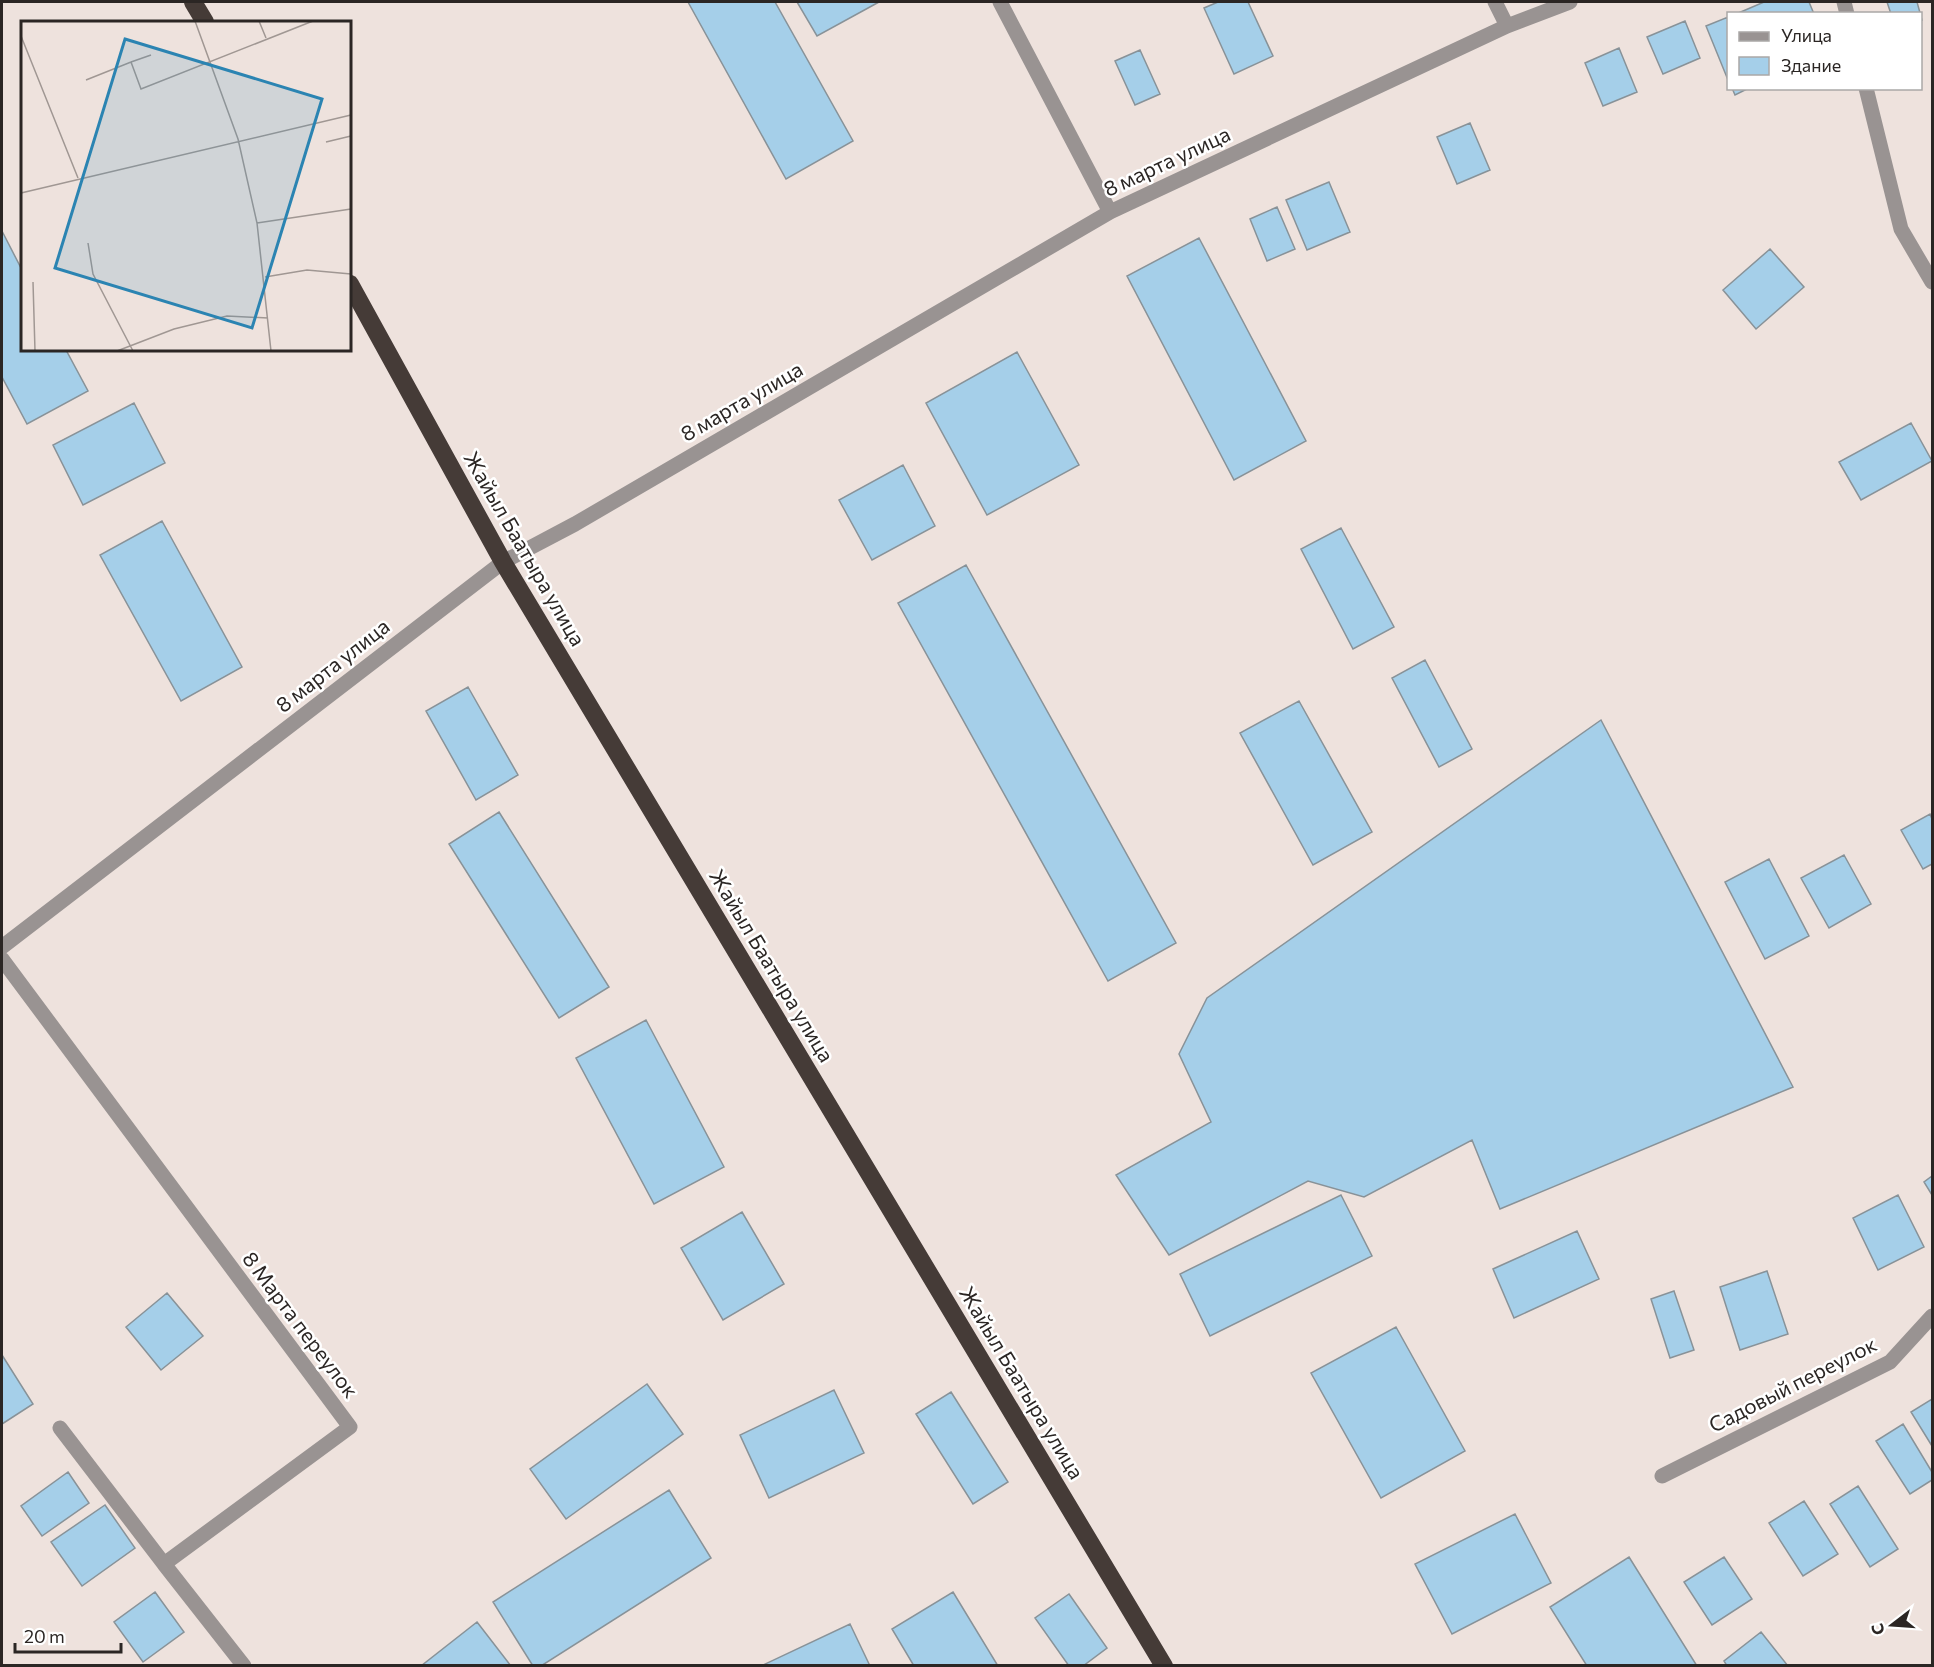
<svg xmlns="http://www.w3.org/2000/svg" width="1934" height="1667" font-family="Commissioner,sans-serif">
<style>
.building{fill:#a5cfe9;stroke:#889298;stroke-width:1.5}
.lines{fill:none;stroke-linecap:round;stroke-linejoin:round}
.minor{stroke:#999392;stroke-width:15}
.highway{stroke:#453b37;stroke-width:18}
.labels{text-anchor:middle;stroke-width:5;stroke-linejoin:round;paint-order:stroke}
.street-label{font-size:21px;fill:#2b2624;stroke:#fff}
.inset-road{fill:none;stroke:#a09793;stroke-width:1.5}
.view{fill:#2b84b2;fill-opacity:0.15;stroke:#2b84b2;stroke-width:3}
.inset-edge{fill:none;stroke:#2b2624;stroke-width:3}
</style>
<rect width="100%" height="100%" fill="#eee2dd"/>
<path class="building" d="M688,2H775L853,141L786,179Z
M797,2H879L817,36Z
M1218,2H1248L1273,56L1234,74L1204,8Z
M1764,2H1809L1814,14H1736Z
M1887,2H1917L1922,20H1920V14H1891Z
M1728,17V80L1706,26Z
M1685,21L1700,58L1663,74L1647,37Z
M1619,48L1637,92L1603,106L1585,63Z
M1140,50L1160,94L1135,105L1115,61Z
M1732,88H1749L1735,95Z
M1470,123L1490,170L1457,184L1437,137Z
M1329,182L1350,232L1307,250L1286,200Z
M1277,207L1295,249L1267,261L1250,219Z
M2,231L22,270V350H66L88,391L27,424L2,377Z
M1199,238L1306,441L1234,480L1127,276Z
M1770,249L1804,287L1756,329L1723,290Z
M1017,352L1079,465L987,515L926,403Z
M134,403L165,463L83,505L53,445Z
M1911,423L1932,461L1861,500L1839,462Z
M903,465L935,526L872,560L839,500Z
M162,521L242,667L181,701L100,555Z
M1341,528L1394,627L1353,649L1301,549Z
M966,565L1176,943L1108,981L898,603Z
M1425,660L1472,749L1439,767L1392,678Z
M468,687L518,775L476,800L426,711Z
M1299,701L1372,832L1313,865L1240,733Z
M1601,720L1793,1087L1500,1209L1472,1140L1364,1197L1308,1181L1169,1255L1116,1175L1211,1122L1179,1054L1207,998Z
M499,812L609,987L559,1018L449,844Z
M1930,814L1932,819V864L1923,869L1901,830Z
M1844,855L1871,904L1829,928L1801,878Z
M1769,859L1809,936L1765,959L1725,882Z
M646,1020L724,1167L654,1204L576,1058Z
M1932,1176V1195L1924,1182Z
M1341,1195L1372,1256L1210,1336L1180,1274Z
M1898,1195L1924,1247L1878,1270L1853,1218Z
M742,1212L784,1284L723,1320L681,1248Z
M1577,1231L1599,1279L1514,1318L1493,1269Z
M1767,1271L1788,1334L1740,1350L1720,1287Z
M1674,1291L1694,1350L1670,1358L1651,1299Z
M167,1293L203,1336L161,1370L126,1327Z
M1396,1327L1465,1451L1381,1498L1311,1373Z
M2,1355L33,1404L2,1424Z
M647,1384L683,1434L566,1519L530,1469Z
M834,1390L864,1453L769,1498L740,1435Z
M951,1392L1008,1482L973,1504L916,1414Z
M1932,1399V1446L1911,1412Z
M1903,1424L1932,1472V1480L1910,1494L1876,1441Z
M68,1472L89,1503L42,1536L21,1506Z
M1858,1486L1898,1549L1870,1567L1830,1504Z
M669,1490L711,1558L541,1666H533L493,1602Z
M1804,1501L1838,1554L1803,1576L1769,1523Z
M105,1505L135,1548L82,1586L51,1542Z
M1515,1514L1551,1583L1452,1634L1415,1564Z
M1629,1557L1697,1666H1587L1550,1607Z
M1724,1557L1752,1599L1712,1625L1684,1582Z
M155,1592L184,1632L143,1662L114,1622Z
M953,1592L998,1666H914L892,1629Z
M1069,1594L1107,1648L1083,1666H1069L1035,1618Z
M477,1622L511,1666H421Z
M850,1624L870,1666H761Z
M1761,1632L1788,1666H1727L1724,1661Z"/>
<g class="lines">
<path class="minor" d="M1000,2L1110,212
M1495,2L1507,26
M1844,2L1847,14
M1866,88L1901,229L1932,282
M2,947L503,562L575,524L1110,212L1507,26L1570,2
M2,959L350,1427L164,1564L244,1666
M60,1428L164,1564
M1662,1476L1890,1362L1932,1316"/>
<path class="highway" d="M193,2L205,22
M350,284L503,562L1164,1666"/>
</g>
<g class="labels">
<g class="street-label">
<text transform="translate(1167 162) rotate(-25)" y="7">8 марта улица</text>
<text transform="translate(742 402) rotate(-30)" y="7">8 марта улица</text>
<text transform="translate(524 549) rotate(60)" y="7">Жайыл Баатыра улица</text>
<text transform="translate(333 666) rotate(-38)" y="7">8 марта улица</text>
<text transform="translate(771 966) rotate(59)" y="7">Жайыл Баатыра улица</text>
<text transform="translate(300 1325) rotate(53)" y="7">8 Марта переулок</text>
<text transform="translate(1021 1383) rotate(59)" y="7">Жайыл Баатыра улица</text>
<text transform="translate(1793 1385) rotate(-27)" y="7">Садовый переулок</text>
</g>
</g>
<g transform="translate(21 21)">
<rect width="330" height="330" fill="#eee2dd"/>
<path class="inset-road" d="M174,0L217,118L236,202L250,330M238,0L245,17M0,15L57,157M110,41L130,34M65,59L110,41L120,68L292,0M305,121L330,115M0,172L330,94M236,202L330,188M67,222L72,253L112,330M244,256L286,249L330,253M12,261L14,330M96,330L153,308L206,295L247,297"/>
<path class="view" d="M104,18L301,78L231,307L34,247Z"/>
<rect width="330" height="330" class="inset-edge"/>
</g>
<rect width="1934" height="1667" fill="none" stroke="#2b2624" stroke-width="6"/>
<rect x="1727" y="12" width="195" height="78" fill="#ffffff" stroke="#aaa8a7" stroke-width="1.5"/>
<rect x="1739" y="32" width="30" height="9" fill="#999392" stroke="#aaa8a7" stroke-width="1.5"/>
<text x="1781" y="42" font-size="18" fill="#2b2624">Улица</text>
<rect x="1739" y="57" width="30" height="18" fill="#a5cfe9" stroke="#aaa8a7" stroke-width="1.5"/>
<text x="1781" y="72" font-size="18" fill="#2b2624">Здание</text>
<g transform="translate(1892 1625) rotate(253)" stroke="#ffffff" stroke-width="4.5" paint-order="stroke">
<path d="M0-4.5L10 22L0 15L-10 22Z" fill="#2b2624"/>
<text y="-9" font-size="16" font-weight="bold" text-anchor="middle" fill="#2b2624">С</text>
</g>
<path d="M15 1643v9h106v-9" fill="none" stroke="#2b2624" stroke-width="3"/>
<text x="24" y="1643" font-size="18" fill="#2b2624" stroke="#ffffff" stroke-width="4.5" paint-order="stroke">20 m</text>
</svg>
